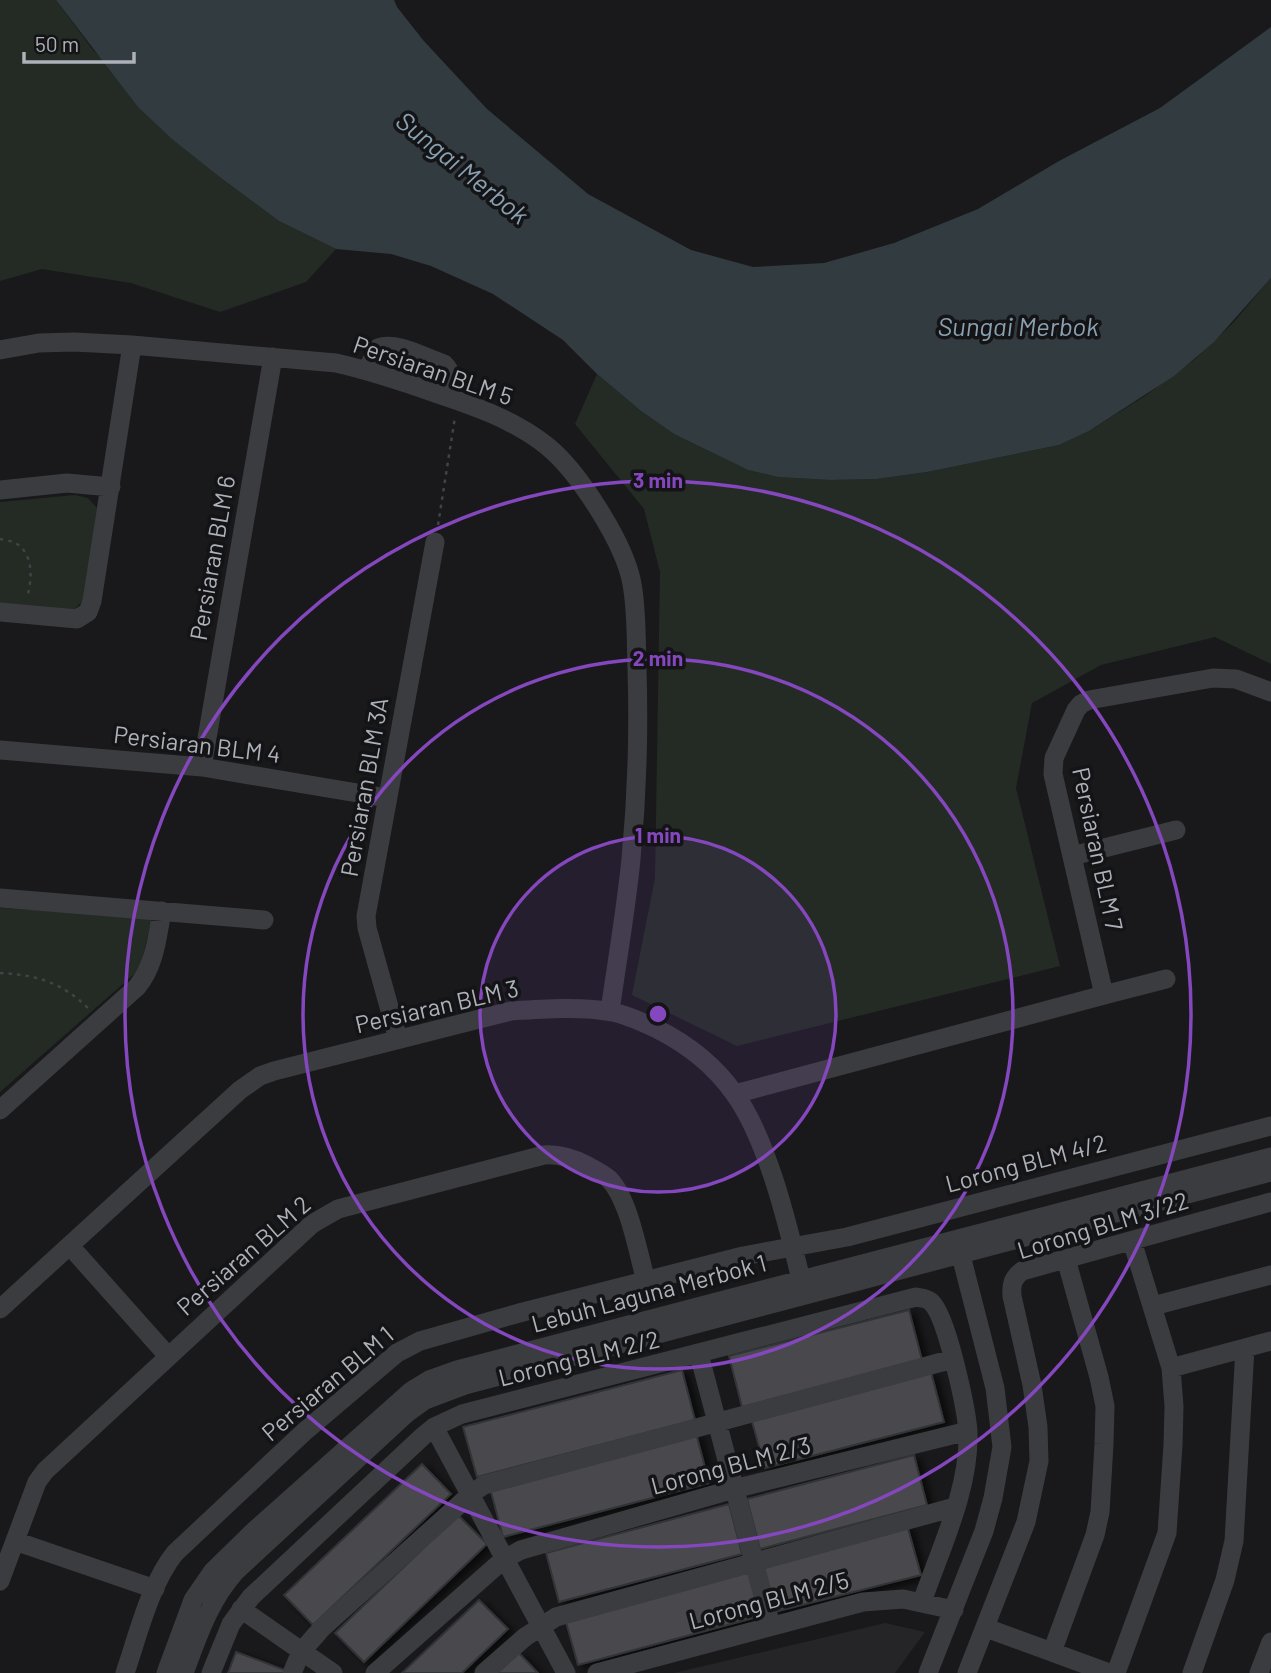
<svg xmlns="http://www.w3.org/2000/svg" width="1271" height="1673" font-family="Barlow,sans-serif">
<style>
.built{fill:#252528}
.green{fill:#232b24}
.water{fill:#323b40}
.building{fill:#48494d;stroke:#333437;stroke-width:2;filter:url(#shadow)}
.lines{fill:none;stroke-linecap:round;stroke-linejoin:round}
.path{stroke:#414346;stroke-width:2.5;stroke-dasharray:3.5 5;stroke-linecap:butt}
.minor{stroke:#3b3c40;stroke-width:19}
.ring{fill:none;stroke:#8547be;stroke-width:3.5}
.labels{text-anchor:middle;stroke-width:7;stroke-linejoin:round;paint-order:stroke}
.street-label{font-size:24px;fill:#adb1b9;stroke:#141416}
.water-label{font-size:26px;font-style:italic;fill:#88a0b0;stroke:#141416}
.centre{fill:#8547be;stroke:#141416;stroke-width:3.5}
.ring-label{font-size:21px;text-anchor:middle;font-weight:bold;fill:#8547be;stroke:#141416;stroke-width:7;stroke-linejoin:round;paint-order:stroke}
</style>
<defs>
<filter id="shadow"><feDropShadow dx="6" dy="3.5" stdDeviation="3.5" flood-color="#0009"/></filter>
</defs>
<rect width="100%" height="100%" fill="#19191b"/>
<path class="built" d="M885,1623L925,1632L895,1673H674Z"/>
<path class="green" d="M0,0H56L93,50L221,178L279,221L336,249L306,282L220,312L131,283L42,269L0,281Z
M1271,278V664L1215,637L1101,665L1032,703L1016,788L1060,966L737,1046L632,995L655,878L660,572L644,509L575,424L597,374L641,411L674,434L748,470L778,477L830,480L877,479L927,472L1059,445L1089,431L1145,396L1195,359L1233,323Z
M75,495L88,498L97,508L84,599L72,612L0,605V502Z
M0,908L152,917L140,969L0,1092Z"/>
<path class="water" d="M56,0H394L397,7L423,40L487,109L588,194L691,250L753,267L824,263L894,243L978,209L1059,161L1160,108L1271,27V278L1214,342L1174,376L1089,431L1059,445L927,472L877,479L830,480L778,477L748,470L674,434L641,411L597,374L563,340L493,294L431,266L391,254L336,249L279,221L221,178L172,139L138,107Z"/>
<path class="building" d="M909,1310L922,1360L742,1407L729,1356Z
M682,1370L695,1420L477,1477L463,1427Z
M931,1372L944,1422L765,1468L751,1418Z
M696,1433L709,1483L503,1537L490,1488Z
M914,1455L927,1505L760,1549L747,1499Z
M422,1464L451,1494L313,1625L284,1595Z
M729,1504L742,1554L559,1602L546,1553Z
M458,1515L487,1544L364,1662L335,1633Z
M907,1525L921,1575L774,1612L761,1562Z
M748,1566L761,1616L578,1665L564,1615Z
M479,1600L508,1629L462,1673H402Z
M236,1652L285,1670L284,1673H228Z
M519,1653L538,1673H497Z"/>
<g class="lines">
<path class="path" d="M438,525L455,417
M0,539C5,540 13,541 17,544C34,555 32,581 27,597
M0,973C37,975 61,982 88,1008"/>
<path class="minor" d="M0,350L39,343L74,342L132,345L336,363C371,371 404,382 438,394C477,407 514,420 547,446C579,472 625,544 632,584C637,611 636,641 637,669C639,732 637,796 631,859C626,910 617,961 610,1011
M367,370L378,348C397,341 425,358 444,364C455,374 449,384 447,397
M0,490L67,483L111,487
M0,612L77,619L88,612L92,601L132,345
M0,750L202,767L387,798
M202,767L273,357
M1072,856L1176,830
M0,898L264,920
M1104,995L1166,979
M398,1039L367,928L366,916L435,542
M735,1094L1104,995L1053,774L1054,758L1076,710L1081,704L1089,700L1213,678L1236,679L1271,692
M0,1110L137,987C155,965 157,938 162,911
M70,1246L168,1356
M1153,1306L1271,1275
M0,1309L240,1090L260,1076L274,1071L511,1011C541,1009 583,1006 612,1012C628,1015 642,1022 657,1029C687,1044 714,1065 734,1093C769,1141 790,1234 804,1292
M699,1354L771,1626
M1171,1368L1271,1341
M434,1427L566,1673
M15,1541L155,1589
M0,1581L37,1482L45,1471L312,1224L338,1209L544,1155C559,1154 572,1158 586,1165C593,1169 602,1173 609,1179C629,1199 638,1253 646,1281
M241,1609L333,1673
M986,1628L1109,1673
M1052,1652L1095,1535L1100,1512L1104,1444L1105,1406L1099,1377L1066,1259
M125,1673C138,1635 150,1584 175,1553L304,1432L397,1353L420,1341L523,1312L743,1256L847,1237L1271,1126
M166,1673L193,1600L213,1571L255,1530L411,1391L429,1380L457,1370L1271,1157
M184,1673C198,1636 209,1601 236,1571L407,1413L425,1400L465,1385L1271,1172
M211,1673L231,1624L251,1597L422,1437L434,1427L462,1414L916,1297C921,1298 927,1298 931,1302C947,1316 966,1408 968,1431
M292,1673L301,1652L322,1628L471,1494L484,1485L953,1359
M375,1673L504,1559L521,1550L734,1489L968,1431C970,1489 941,1547 922,1602
M484,1673L525,1637L556,1617L955,1507
M597,1673L863,1602L903,1599L954,1610
M928,1673L984,1531L993,1498L1002,1447L995,1388L958,1244
M967,1673L1026,1522L1039,1461L1038,1427L1032,1385L1012,1296C1011,1284 1013,1278 1022,1271L1271,1202
M1116,1673L1167,1533L1173,1445L1174,1406L1171,1368L1132,1241
M1192,1673L1225,1580L1234,1541L1245,1348
M1259,1673L1271,1642"/>
</g>
<circle cx="658" cy="1014" r="178" fill="#8547be" fill-opacity=".12"/>
<g class="ring">
<circle cx="658" cy="1014" r="178"/>
<circle cx="658" cy="1014" r="355"/>
<circle cx="658" cy="1014" r="533"/>
</g>
<g class="labels">
<g class="street-label">
<text transform="translate(433 371) rotate(19)" y="8">Persiaran BLM 5</text>
<text transform="translate(213 558) rotate(-80)" y="8">Persiaran BLM 6</text>
<text transform="translate(197 745) rotate(7)" y="8">Persiaran BLM 4</text>
<text transform="translate(365 787) rotate(-80)" y="8">Persiaran BLM 3A</text>
<text transform="translate(1097 849) rotate(78)" y="8">Persiaran BLM 7</text>
<text transform="translate(437 1007) rotate(-13)" y="8">Persiaran BLM 3</text>
<text transform="translate(1026 1164) rotate(-15)" y="8">Lorong BLM 4/2</text>
<text transform="translate(1103 1226) rotate(-17)" y="8">Lorong BLM 3/22</text>
<text transform="translate(244 1256) rotate(-41)" y="8">Persiaran BLM 2</text>
<text transform="translate(649 1294) rotate(-15)" y="8">Lebuh Laguna Merbok 1</text>
<text transform="translate(579 1359) rotate(-14)" y="8">Lorong BLM 2/2</text>
<text transform="translate(328 1384) rotate(-40)" y="8">Persiaran BLM 1</text>
<text transform="translate(731 1466) rotate(-15)" y="8">Lorong BLM 2/3</text>
<text transform="translate(769 1601) rotate(-15)" y="8">Lorong BLM 2/5</text>
</g>
<g class="water-label">
<text transform="translate(462 168) rotate(39)" y="9">Sungai Merbok</text>
<text x="1018" y="336">Sungai Merbok</text>
</g>
</g>
<circle cx="658" cy="1014" r="10" class="centre"/>
<g class="ring-label">
<text x="658" y="488">3 min</text>
<text x="658" y="666">2 min</text>
<text x="658" y="843">1 min</text>
</g>
<path d="M24 52v10h110v-10" fill="none" stroke="#adb1b9" stroke-width="3.5"/>
<text x="35" y="52" font-size="21" fill="#adb1b9" stroke="#141416" stroke-width="5" paint-order="stroke">50 m</text>
</svg>
